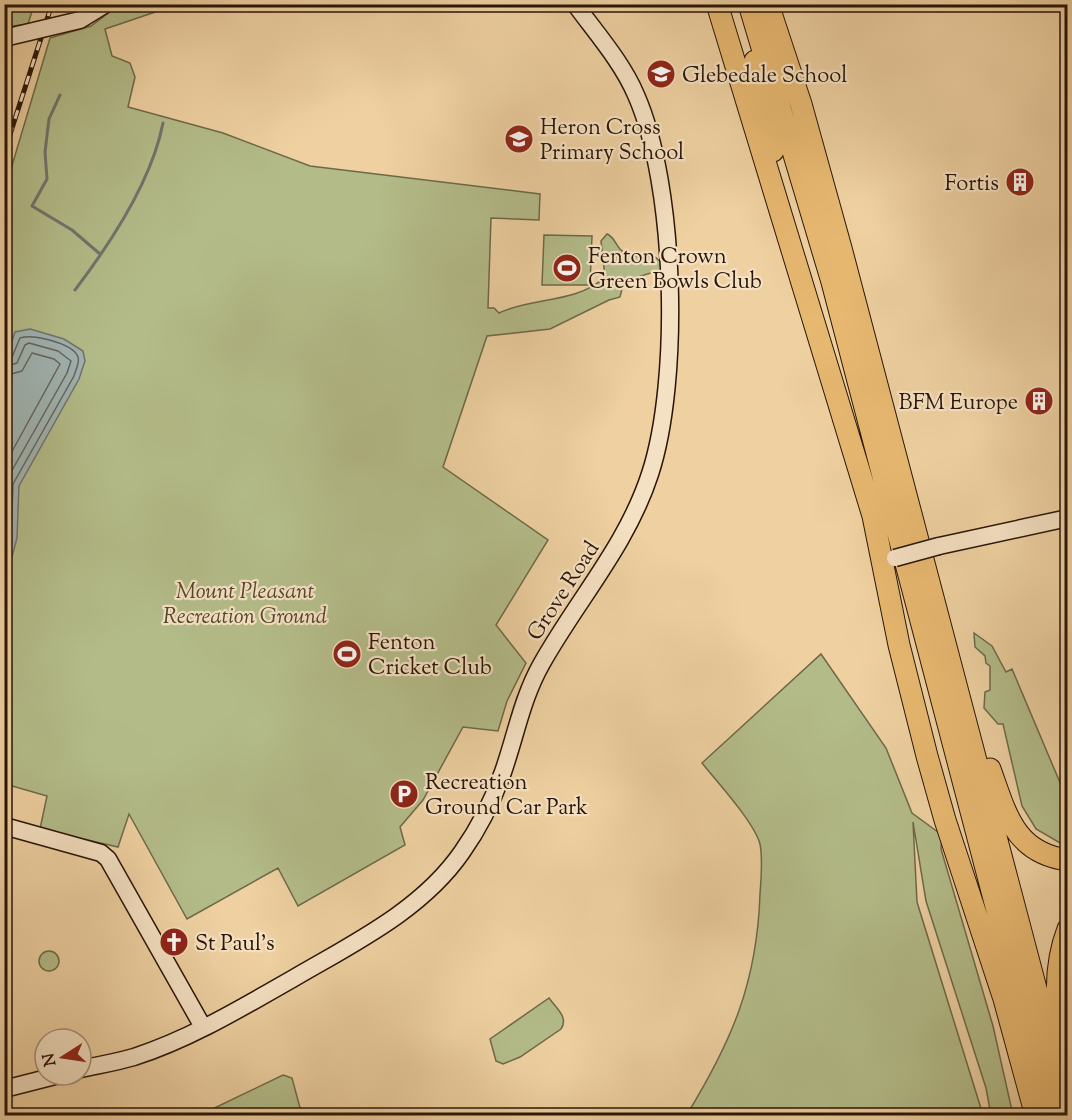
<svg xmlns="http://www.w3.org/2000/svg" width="1072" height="1120" font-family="'Sorts Mill Goudy',serif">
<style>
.green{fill:#b3bc89;stroke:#6e6848;stroke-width:1.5}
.water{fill:#9fb3b1;stroke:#70746d;stroke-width:1.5}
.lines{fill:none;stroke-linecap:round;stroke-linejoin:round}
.shore{stroke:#64645c;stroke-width:1.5}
.stream{stroke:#70746d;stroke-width:3}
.secondary-casing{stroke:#291506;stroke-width:19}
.highway-casing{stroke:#291506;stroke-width:23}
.secondary{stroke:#f4e0c2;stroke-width:16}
.highway{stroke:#e7b870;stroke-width:21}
.rail-casing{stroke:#291506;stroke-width:5}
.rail{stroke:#f4e0c2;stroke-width:3;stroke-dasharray:9;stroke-linecap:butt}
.secondary-bridge-casing{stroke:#291506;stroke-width:19;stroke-linecap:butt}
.secondary-bridge{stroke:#f4e0c2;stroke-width:16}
.labels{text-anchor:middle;stroke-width:4.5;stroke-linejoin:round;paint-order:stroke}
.poi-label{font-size:22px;fill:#291506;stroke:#f4e0c2;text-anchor:start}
.park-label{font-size:22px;font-style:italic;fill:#52472d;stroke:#f4e0c2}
.street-label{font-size:22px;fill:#291506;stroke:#f4e0c2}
</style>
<rect width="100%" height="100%" fill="#eed0a1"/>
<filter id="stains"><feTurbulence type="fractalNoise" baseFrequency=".00333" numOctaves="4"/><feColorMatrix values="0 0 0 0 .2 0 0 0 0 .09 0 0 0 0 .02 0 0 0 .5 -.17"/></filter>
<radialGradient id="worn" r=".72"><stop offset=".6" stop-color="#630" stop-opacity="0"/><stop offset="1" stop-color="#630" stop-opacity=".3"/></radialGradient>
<path class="green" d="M4,5H34L28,24L5,27Z
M119,5H176L105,29L112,56L130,63L135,77L128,107L223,133L310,166L540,194L539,220L491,218L488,308H494L499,313C532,297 576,304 605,277L601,241L607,234C614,237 615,243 620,249C628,258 643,256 654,256L662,263L661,270L624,281L620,297L609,300L550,329L487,336L443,467L548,540L496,625L526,663L507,701L498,731L463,727L423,800L400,827L405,845L298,906L278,868L187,919L129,814L118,847L40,829L47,796L5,784V189L50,38L91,26Z
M544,235L592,236L590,285H542Z
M974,633L992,646L1006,672L1012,669L1064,792L1067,839L1060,843L1036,829L1022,806L1003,724H998L984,708L985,692L990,690V666L986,663L985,656L975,647Z
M821,654L886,748L912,813L942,835L941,849L993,1026L1013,1115H991L986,1088L926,901L913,822L917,902L983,1115L686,1116C732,1041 757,983 760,894C761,879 763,860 760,844C754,822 717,782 702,763Z
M39 961a10 10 0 1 1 20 0a10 10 0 1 1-20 0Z
M549,998C556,1008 569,1017 561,1029L520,1057L503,1064L496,1061L490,1039Z
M283,1075L292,1078L302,1115H200Z"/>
<path class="water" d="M30,329L64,339L83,351L85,361L79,379L19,486L17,538L5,583V362L15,332Z"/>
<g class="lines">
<path class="shore" d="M4,360L12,357L20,338C33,334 73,343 78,357C80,363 75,371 74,376L13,484L11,537L4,565
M4,367L17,363L25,345L29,343L58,351L71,361L67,373L6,481L4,517
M4,376L22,371L32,353L54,359L60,364L4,466"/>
<path class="stream" d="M60,95L49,119L45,152L47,179L32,206L72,230L100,254
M75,290C110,244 152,180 163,123"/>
<g class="secondary-casing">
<path id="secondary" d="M939,546L1068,518
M4,826L101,853L108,859L203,1027
M81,1069C99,1065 117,1062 134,1057C190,1039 243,1007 294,978C354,943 422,910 462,852C479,828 493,800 503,772C516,735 522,698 542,663C578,599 627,545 650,474C681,380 676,185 636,95C622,62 596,33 575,4
M4,1089L59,1075"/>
</g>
<g class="highway-casing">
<path id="highway" d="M717,4L873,516L899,645L927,756L945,820L1004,999L1036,1116
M749,4L832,282L1051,1116
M768,4L801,104L841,248L1068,1110
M755,61L773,151
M990,769C1006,813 1014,853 1068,860
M1064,1047C1056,1007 1053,968 1068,929"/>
</g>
<use href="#secondary" class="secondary"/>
<use href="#highway" class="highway"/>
<g class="rail-casing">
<path id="rail" d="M4,153L52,4"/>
</g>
<use href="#rail" class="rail"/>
<g class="secondary-bridge-casing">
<path id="secondary-bridge" d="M4,38L80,20L106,4
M895,558L939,546"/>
</g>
<use href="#secondary-bridge" class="secondary-bridge"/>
</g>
<defs>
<g id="school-disc" transform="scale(1.5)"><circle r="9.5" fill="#8f2418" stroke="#f4e0c2"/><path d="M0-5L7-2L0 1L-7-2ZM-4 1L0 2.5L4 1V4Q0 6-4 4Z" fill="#fff"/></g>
<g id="building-disc" transform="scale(1.5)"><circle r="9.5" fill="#8f2418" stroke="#f4e0c2"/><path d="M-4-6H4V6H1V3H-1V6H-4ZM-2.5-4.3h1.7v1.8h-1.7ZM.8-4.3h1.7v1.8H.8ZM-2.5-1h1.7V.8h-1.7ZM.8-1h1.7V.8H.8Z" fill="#fff"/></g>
<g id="stadium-disc" transform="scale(1.5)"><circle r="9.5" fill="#8f2418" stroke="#f4e0c2"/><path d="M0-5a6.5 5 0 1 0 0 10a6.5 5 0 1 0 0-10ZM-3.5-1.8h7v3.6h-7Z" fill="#fff"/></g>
<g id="parking-disc" transform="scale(1.5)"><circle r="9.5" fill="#8f2418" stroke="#f4e0c2"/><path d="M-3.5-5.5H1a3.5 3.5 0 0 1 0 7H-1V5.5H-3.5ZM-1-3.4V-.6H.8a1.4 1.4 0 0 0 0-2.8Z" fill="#fff"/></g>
<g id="church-disc" transform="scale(1.5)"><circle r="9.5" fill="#8f2418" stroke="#f4e0c2"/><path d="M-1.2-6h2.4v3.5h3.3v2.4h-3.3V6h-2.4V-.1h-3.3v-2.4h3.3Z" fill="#fff"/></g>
</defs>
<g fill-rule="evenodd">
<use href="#school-disc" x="661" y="74"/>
<use href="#school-disc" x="519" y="139"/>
<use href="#building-disc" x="1020" y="182"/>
<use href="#stadium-disc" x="567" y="268"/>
<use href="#building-disc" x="1039" y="401"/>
<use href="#stadium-disc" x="347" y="654"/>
<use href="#parking-disc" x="404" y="794"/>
<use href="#church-disc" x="174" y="942"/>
</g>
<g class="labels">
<g class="poi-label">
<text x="682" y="82">Glebedale School</text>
<text x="540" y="134">Heron Cross<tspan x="540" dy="25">Primary School</tspan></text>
<text x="999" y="190" text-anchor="end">Fortis</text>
<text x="588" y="263">Fenton Crown<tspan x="588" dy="25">Green Bowls Club</tspan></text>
<text x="1018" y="409" text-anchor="end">BFM Europe</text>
<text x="368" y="649">Fenton<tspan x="368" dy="25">Cricket Club</tspan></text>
<text x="425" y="789">Recreation<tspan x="425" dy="25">Ground Car Park</tspan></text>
<text x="195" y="950">St Paul's</text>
</g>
<g class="park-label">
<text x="245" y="598">Mount Pleasant<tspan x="245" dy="25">Recreation Ground</tspan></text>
</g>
<g class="street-label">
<text transform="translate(562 590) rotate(-57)" y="8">Grove Road</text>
</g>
</g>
<rect width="1072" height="1120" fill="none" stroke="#eed0a1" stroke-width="24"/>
<rect x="6" y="6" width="1060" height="1108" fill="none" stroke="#291506" stroke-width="3"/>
<rect x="12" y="12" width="1048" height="1096" fill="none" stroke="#291506" stroke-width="1.5"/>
<g transform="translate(63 1057) rotate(258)"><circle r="28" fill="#f4e0c2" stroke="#a38f77" stroke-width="1.5"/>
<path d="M0-4.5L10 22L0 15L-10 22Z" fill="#8f2418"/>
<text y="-9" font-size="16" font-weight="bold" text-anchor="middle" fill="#291506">N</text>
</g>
<rect width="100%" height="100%" filter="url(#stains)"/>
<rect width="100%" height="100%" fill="url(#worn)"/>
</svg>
